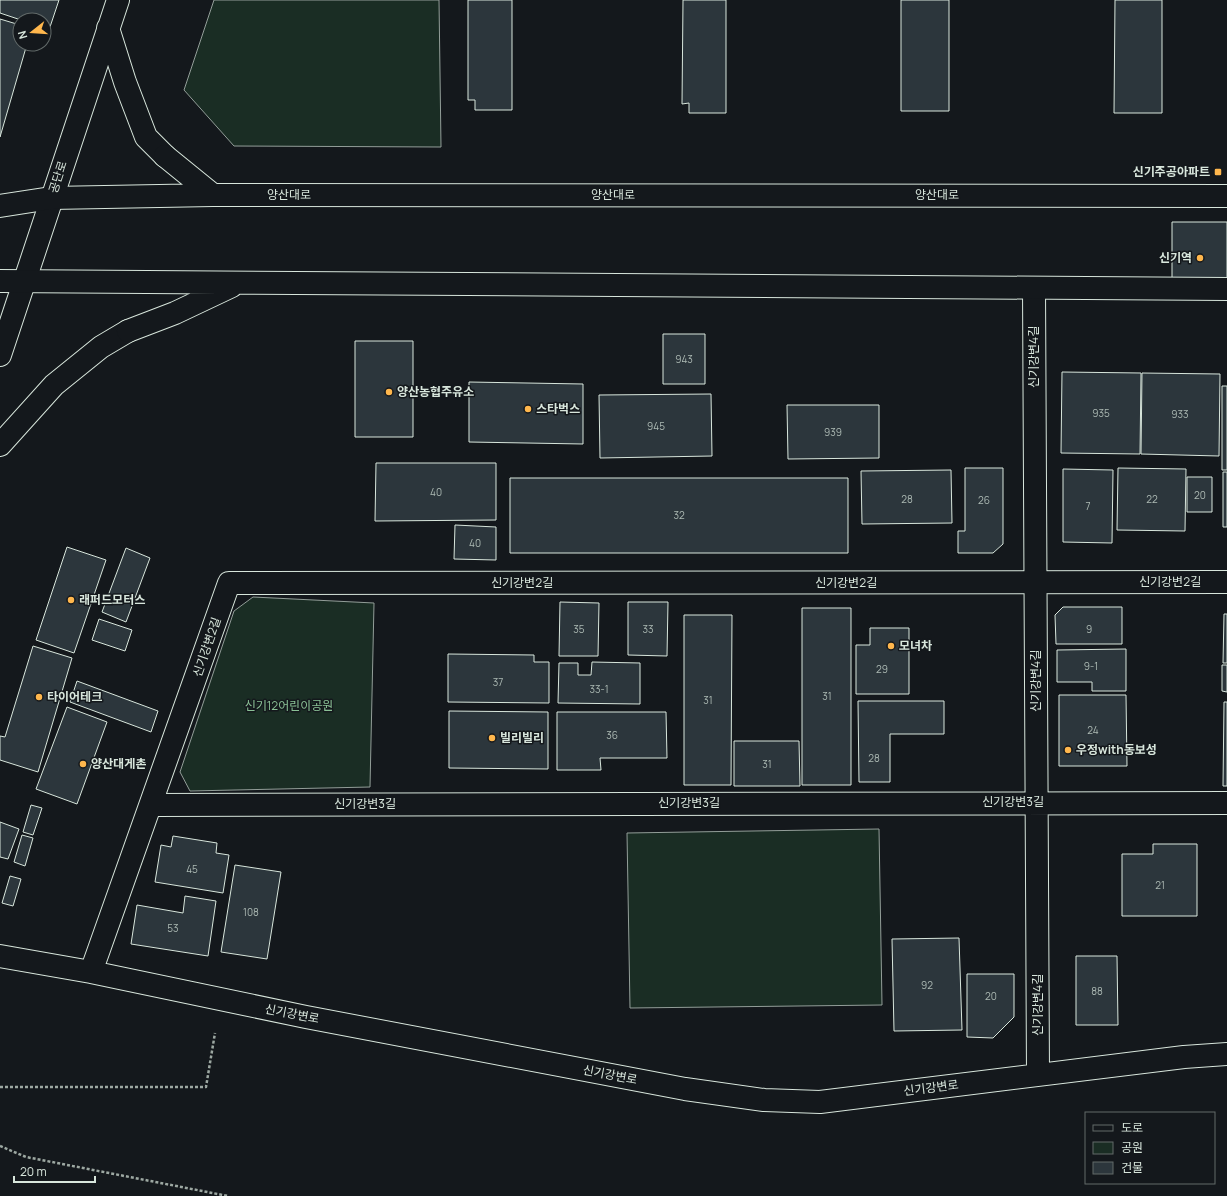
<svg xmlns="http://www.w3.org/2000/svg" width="1227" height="1196" font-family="Manrope,'Noto Sans KR',sans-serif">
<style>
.green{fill:#1a2d24;stroke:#939e99}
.building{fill:#2c363c;stroke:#d8e6dc}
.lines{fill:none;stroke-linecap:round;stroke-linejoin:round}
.minor-casing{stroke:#d8e6dc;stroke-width:24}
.major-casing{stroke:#d8e6dc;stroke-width:24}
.path{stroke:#9da8a2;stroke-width:2.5;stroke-dasharray:3 2;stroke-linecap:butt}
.minor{stroke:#14181c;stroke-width:22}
.major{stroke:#14181c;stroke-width:22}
.poi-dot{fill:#ffb74d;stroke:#14181c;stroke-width:1.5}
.labels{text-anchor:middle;stroke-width:3;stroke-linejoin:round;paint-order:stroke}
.number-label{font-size:10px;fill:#adbab4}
.poi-label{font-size:12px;font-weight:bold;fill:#d8e6dc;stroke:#14181c;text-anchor:start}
.street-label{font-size:12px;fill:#d8e6dc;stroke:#14181c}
.park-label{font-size:12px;fill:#8ac095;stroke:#14181c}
</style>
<rect width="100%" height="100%" fill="#14181c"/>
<path class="green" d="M214,0H439L441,147L234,146L184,90Z
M253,597L374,603L370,787L190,791L180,772L234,611Z
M879,829L882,1005L630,1008L627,833Z"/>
<path class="building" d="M0,0H59L49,30L44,28V20H21L0,13Z
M468,0H512V110H475V100H468Z
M683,0H726V113H689V103L682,104Z
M901,0H949V111H901Z
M1115,0H1162V113H1114Z
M0,19L20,25V44H27L0,137Z
M1172,222H1227V294H1172Z
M663,334H705V384H663Z
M355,341H413V437H355Z
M1062,372L1141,373L1140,454L1061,453Z
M1142,373L1220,374L1219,456L1141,454Z
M469,382L583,384V444L469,442Z
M1222,386H1227V470H1222Z
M711,394L712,456L600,458L599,395Z
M787,405H879V458L788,459Z
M376,463H496V520L375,521Z
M965,468H1003V544L993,553H958V531H965Z
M1118,468L1186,469L1185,531L1117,530Z
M1063,469L1113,470L1112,543L1063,542Z
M951,470L952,523L862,524L861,471Z
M1223,472H1227V527H1223Z
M1187,477H1212V512H1187Z
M510,478H848V553H510Z
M455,525L496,527V560L454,559Z
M67,547L106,560L74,653L36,640Z
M126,548L150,558L126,622L102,612Z
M560,602L599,603L598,656H559Z
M628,602H668L667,656L628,655Z
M1063,607H1122V644H1056L1055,615Z
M802,608H851V785H802Z
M1224,614H1227V663H1223Z
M684,615H732L731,785H684Z
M99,619L132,630L125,651L92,640Z
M870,628H909V694H856V645H870Z
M33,646L72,658L38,772L0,760V736L5,737Z
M1126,649V691H1092V682H1057V650Z
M448,654L534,655V662H549V703L448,702Z
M592,662L640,663V704L558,703L559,663H578V675H591Z
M1222,665H1227V692L1222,691Z
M77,681L158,711L151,732L70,702Z
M1059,695H1126L1127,766H1059Z
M858,701H944V734H890V782H859Z
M1224,702H1227V786H1223Z
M67,707L107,722L77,804L36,789Z
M449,711L548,712V769L449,768Z
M557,712H666L667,758H600L601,770H557Z
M734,741H799L800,786H734Z
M31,805L42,808L33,835L23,832Z
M0,822L19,829L8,859L0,857Z
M22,835L33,838L25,866L14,862Z
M173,836L217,843L216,853L229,855L223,893L155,882L161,845L171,847Z
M1153,844H1197V916H1122V854H1153Z
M235,865L281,872L267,959L221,952Z
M10,876L21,879L13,906L2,903Z
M185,896L216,901L208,956L131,944L137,905L183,913Z
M959,938L962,1030L894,1031L892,939Z
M1076,956H1117L1118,1025H1076Z
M967,974H1014V1017L993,1038L967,1037Z"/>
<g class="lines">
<g class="minor-casing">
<path id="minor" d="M108,28L125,82L146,137L165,156
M1034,288L1038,1075
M0,355L118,0
M0,445L54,385L101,347L128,331
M151,805L1227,803
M0,956L91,972L306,1017L685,1089L764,1100L820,1102L1184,1057L1227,1054
M91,972L229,583L1227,582"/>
</g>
<g class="major-casing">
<path id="major" d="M165,156L213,195
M0,206L51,198L213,195L1227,196
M0,281L1227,289
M128,331L175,313L232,286"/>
</g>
<path class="path" d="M0,1087H206L215,1033
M0,1146L26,1157L228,1196"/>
<use href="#minor" class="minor"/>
<use href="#major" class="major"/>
</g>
<g class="poi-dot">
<rect x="1214" y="168" width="8" height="8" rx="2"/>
<circle cx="1200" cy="258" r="4"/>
<circle cx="389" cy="392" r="4"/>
<circle cx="528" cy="409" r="4"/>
<circle cx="71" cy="600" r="4"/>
<circle cx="891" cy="646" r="4"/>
<circle cx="39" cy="697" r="4"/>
<circle cx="492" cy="738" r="4"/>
<circle cx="1068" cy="750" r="4"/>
<circle cx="83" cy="764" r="4"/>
</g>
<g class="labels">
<g class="number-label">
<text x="684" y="363">943</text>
<text x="1101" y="417">935</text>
<text x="1180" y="418">933</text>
<text x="656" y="430">945</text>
<text x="833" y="436">939</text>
<text x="436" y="496">40</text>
<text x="1200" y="499">20</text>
<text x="907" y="503">28</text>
<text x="1152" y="503">22</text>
<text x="984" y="504">26</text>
<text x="1088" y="510">7</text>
<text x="679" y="519">32</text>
<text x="475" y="547">40</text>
<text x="579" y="633">35</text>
<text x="648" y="633">33</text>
<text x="1089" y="633">9</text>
<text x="1091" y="670">9-1</text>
<text x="882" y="673">29</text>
<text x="498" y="686">37</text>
<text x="599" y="693">33-1</text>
<text x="827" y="700">31</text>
<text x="708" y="704">31</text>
<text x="1093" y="734">24</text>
<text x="612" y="739">36</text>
<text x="874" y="762">28</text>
<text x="767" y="768">31</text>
<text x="192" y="873">45</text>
<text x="1160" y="889">21</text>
<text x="251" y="916">108</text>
<text x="173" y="932">53</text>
<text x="927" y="989">92</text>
<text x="1097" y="995">88</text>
<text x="991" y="1000">20</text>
</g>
<g class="poi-label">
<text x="1210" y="176" text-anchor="end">신기주공아파트</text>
<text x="1192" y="262" text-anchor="end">신기역</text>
<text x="397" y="396">양산농협주유소</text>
<text x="536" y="413">스타벅스</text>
<text x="79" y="604">래퍼드모터스</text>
<text x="899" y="650">모녀차</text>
<text x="47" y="701">타이어테크</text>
<text x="500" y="742">빌리빌리</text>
<text x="1076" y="754">우정with동보성</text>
<text x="91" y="768">양산대게촌</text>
</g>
<g class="street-label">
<text transform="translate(58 177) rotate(-72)" y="4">공단로</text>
<text x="289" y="199">양산대로</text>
<text x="613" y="199">양산대로</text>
<text x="937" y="199">양산대로</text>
<text transform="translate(1034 357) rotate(-90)" y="4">신기강변4길</text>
<text x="1170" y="586">신기강변2길</text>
<text x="522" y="587">신기강변2길</text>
<text x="846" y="587">신기강변2길</text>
<text transform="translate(207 647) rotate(-71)" y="4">신기강변2길</text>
<text transform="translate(1036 681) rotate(-90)" y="4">신기강변4길</text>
<text x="1013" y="806">신기강변3길</text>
<text x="689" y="807">신기강변3길</text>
<text x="365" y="808">신기강변3길</text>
<text transform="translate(1038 1005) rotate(-90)" y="4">신기강변4길</text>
<text transform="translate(292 1014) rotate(11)" y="4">신기강변로</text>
<text transform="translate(610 1075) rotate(11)" y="4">신기강변로</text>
<text transform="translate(931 1088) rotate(-7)" y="4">신기강변로</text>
</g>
<g class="park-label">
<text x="289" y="710">신기12어린이공원</text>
</g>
</g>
<rect x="1085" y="1112" width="130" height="72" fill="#14181c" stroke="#626a69"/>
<rect x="1093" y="1125" width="20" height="6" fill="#14181c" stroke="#626a69"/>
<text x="1121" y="1132" font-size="12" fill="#d8e6dc">도로</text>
<rect x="1093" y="1142" width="20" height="12" fill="#1a2d24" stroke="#626a69"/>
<text x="1121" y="1152" font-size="12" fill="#d8e6dc">공원</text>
<rect x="1093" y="1162" width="20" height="12" fill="#2c363c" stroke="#626a69"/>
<text x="1121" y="1172" font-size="12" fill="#d8e6dc">건물</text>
<g transform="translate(32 32) rotate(253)"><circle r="19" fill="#14181c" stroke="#626a69"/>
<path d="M0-3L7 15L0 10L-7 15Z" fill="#ffb74d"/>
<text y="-6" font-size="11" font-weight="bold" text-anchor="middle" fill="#d8e6dc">N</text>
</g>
<path d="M14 1176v6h81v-6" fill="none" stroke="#d8e6dc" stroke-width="2"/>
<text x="20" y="1176" font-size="12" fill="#d8e6dc" stroke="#14181c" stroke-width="3" paint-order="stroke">20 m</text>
</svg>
